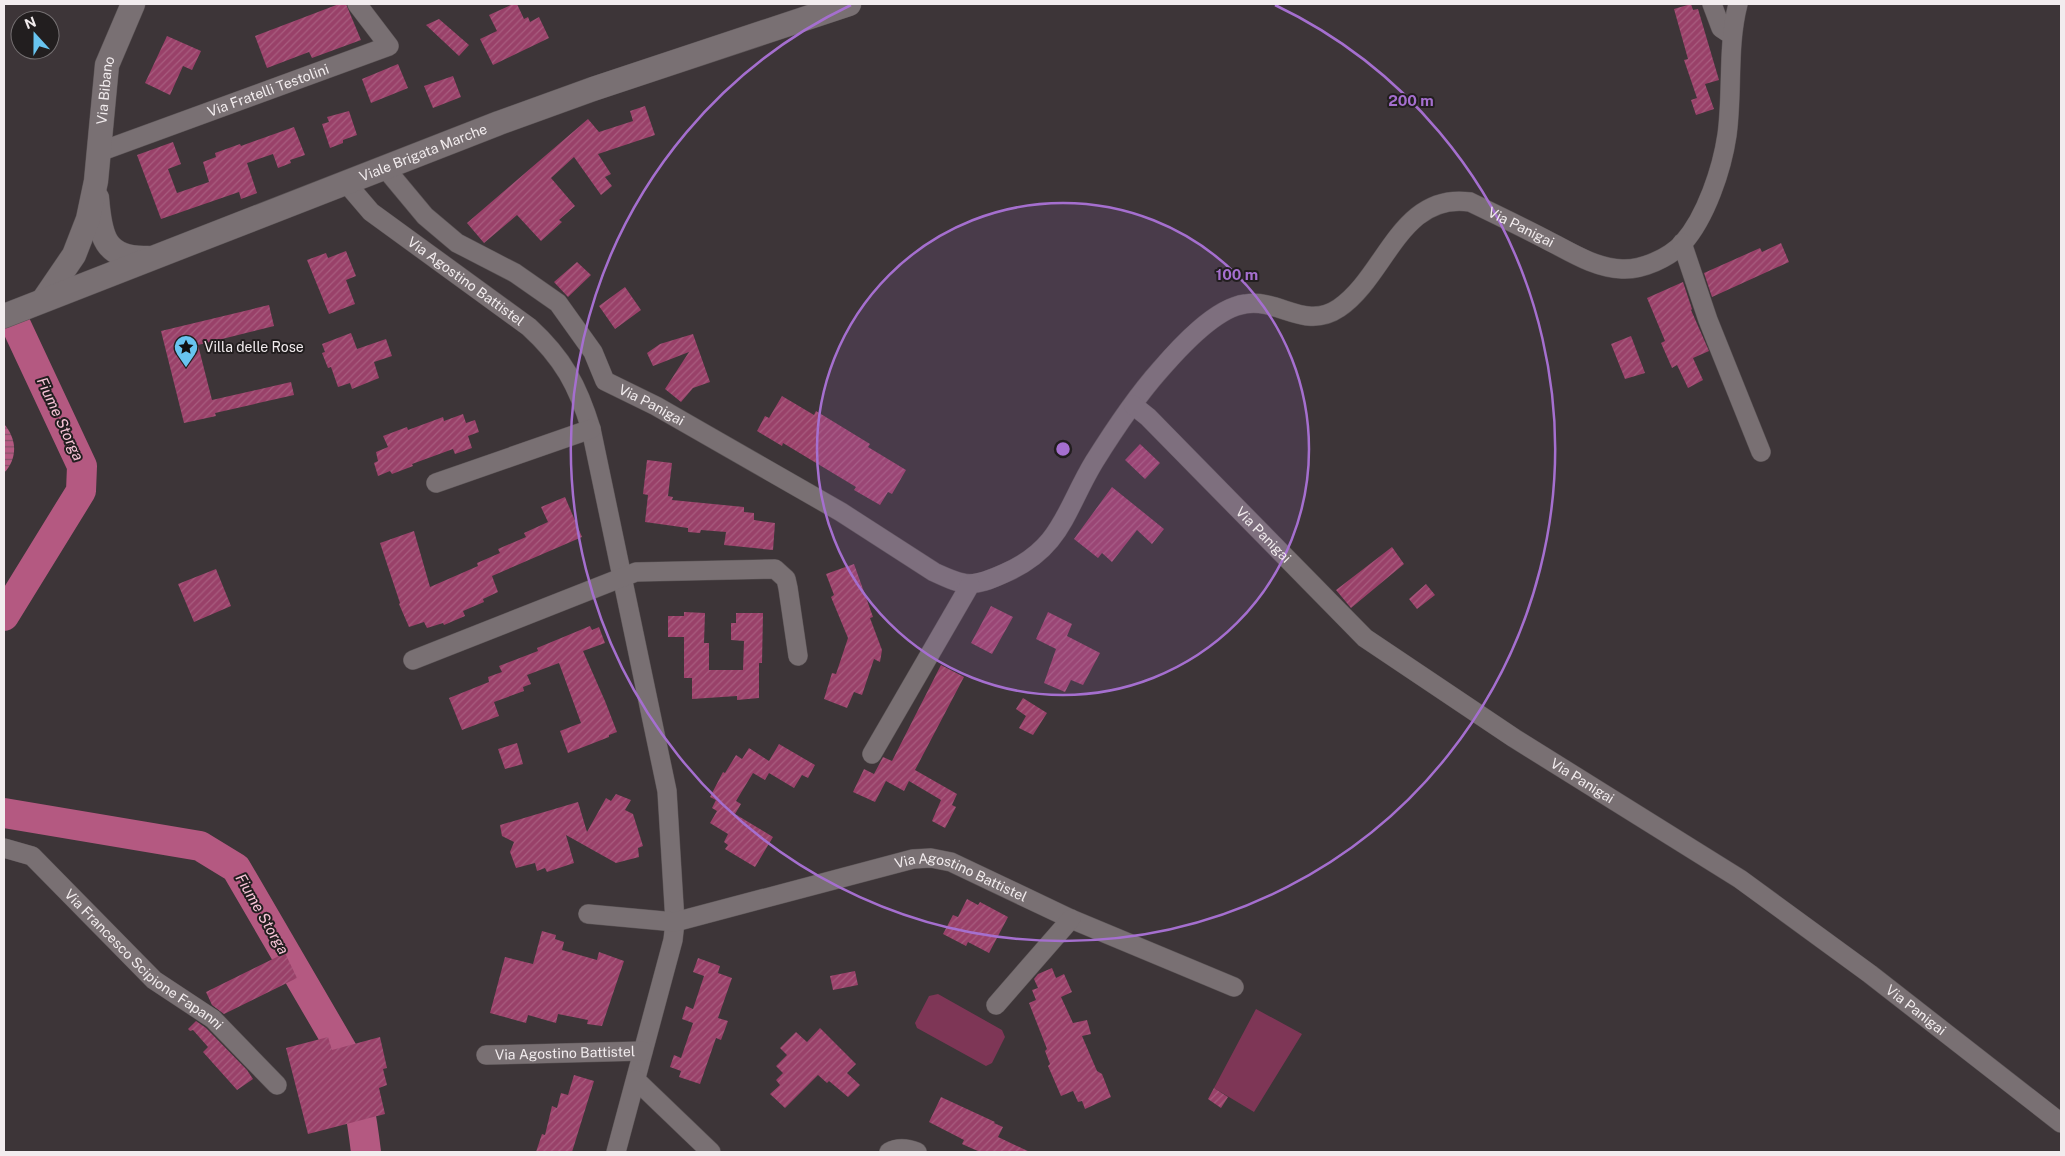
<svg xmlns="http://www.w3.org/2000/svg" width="2065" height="1156" font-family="'Public Sans',sans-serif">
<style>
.garden{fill:#7e3656}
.water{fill:url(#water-rules)}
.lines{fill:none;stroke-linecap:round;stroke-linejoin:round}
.river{stroke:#b45981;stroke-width:30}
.building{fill:url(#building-hatch)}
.minor-casing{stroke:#5a5355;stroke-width:20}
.tertiary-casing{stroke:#5a5355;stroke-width:25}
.minor{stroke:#797073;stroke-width:19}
.tertiary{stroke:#797073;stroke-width:24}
.ring{fill:none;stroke:#a56fcf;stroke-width:2.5}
.labels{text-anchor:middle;stroke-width:4;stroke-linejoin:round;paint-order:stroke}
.street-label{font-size:14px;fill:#f2ecee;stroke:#221e1f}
.poi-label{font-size:14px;fill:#f2ecee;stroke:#221e1f;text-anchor:start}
.water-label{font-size:15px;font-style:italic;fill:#f8c5d8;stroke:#221e1f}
.centre{fill:#a56fcf;stroke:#221e1f;stroke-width:2.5}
.ring-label{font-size:15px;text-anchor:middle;font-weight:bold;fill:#a56fcf;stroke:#221e1f;stroke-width:4;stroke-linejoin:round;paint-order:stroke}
</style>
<defs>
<pattern id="water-rules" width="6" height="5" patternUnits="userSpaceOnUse" patternTransform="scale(1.25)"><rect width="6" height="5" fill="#b45981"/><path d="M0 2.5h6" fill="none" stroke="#845167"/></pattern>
<pattern id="building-hatch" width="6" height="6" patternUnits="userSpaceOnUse" patternTransform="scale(1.25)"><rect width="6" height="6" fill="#994169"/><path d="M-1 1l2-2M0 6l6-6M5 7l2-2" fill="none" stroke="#a85d7f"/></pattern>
</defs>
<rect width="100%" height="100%" fill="#3d3538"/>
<path class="garden" d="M938,994L1002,1030L1005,1037L992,1063L986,1066L917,1028L915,1023L929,996Z
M1256,1009L1302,1034L1254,1112L1214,1088Z"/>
<path class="water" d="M4,424C17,439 18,458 4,473Z"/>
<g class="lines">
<path class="river" d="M4,616L81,491L82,466L16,325
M4,813L200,846L236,868L345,1055C357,1087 362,1119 366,1152"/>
</g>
<path class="building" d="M339,4H346L361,40L312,58L309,52L267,68L255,36Z
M513,4H517L524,19L528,17L530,22L539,17L549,38L493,65L480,39L497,31L489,15Z
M1691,4L1693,10L1698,9L1719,80L1705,84L1714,109L1696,115L1691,100L1697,98L1684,60L1688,59L1674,9Z
M439,19L469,45L459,56L426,25Z
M167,36L201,51L192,70L183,66L170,95L145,83Z
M398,64L408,88L371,103L362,79Z
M453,76L461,97L433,108L424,86Z
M645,106L655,135L598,154L611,174L605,177L612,186L601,195L574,157L551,178L575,206L559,220L562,222L541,241L517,215L484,243L467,223L588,119L599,132L633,121L630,111Z
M349,111L357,135L343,140V143L330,148L322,124L329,122L327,117Z
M294,127L305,155L290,160L291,163L278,168L273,154L247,163L257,193L241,199L239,192L161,219L137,155L173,142L181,164L168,169L177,193L209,182L203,162L216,157L215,153L240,144L241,146Z
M1781,243L1789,262L1712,297L1704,273L1760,248L1762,252Z
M346,251L356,276L346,280L355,304L329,314L307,260L326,253L328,258Z
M577,262L591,275L568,297L554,282Z
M1683,282L1692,309L1691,310L1709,351L1693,358L1703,380L1688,388L1677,365L1672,368L1661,343L1665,341L1647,298Z
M625,287L641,310L615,329L599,306Z
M269,305L274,326L198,345L212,400L291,382L294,395L215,413L216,416L184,423L161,331Z
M351,333L357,349L386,339L392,356L374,362L379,378L352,389L350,383L338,387L331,367L328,368L322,353L325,352L322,344Z
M693,334L710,382L693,388L681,402L665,389L689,352L653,366L647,353L660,344Z
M1631,336L1645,373L1625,379L1611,344Z
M782,396L814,415L816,411L870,444L868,447L906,470L892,494L888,492L880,505L854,490L856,487L783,443L782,446L757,431L765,416L769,418Z
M463,414L466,423L475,420L479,432L468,436L472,448L455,454L453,449L412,464L413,466L392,474L390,471L378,476L374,463L378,461L376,452L388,447L383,436L407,427L408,430L443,417L444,421Z
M1140,444L1160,463L1145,479L1125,460Z
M647,460L672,463L668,496L673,497L672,500L744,507V512L754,513V520L775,523L773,550L724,545L726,532L701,530L700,533L688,532V528L645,522L648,495L643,494Z
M1112,487L1164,529L1152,544L1137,530L1112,562L1102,553L1098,558L1074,539Z
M565,497L582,537L492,576L498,592L483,599L484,602L463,611L465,616L444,625L443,623L427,628L424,622L409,627L399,604L400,603L380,543L414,531L430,587L478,566L477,563L500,553L498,549L526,537L524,533L548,522L541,507Z
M1392,547L1404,564L1351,608L1336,590Z
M854,564L873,617L870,618L882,650L880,662L874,659L862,695L854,692L847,708L824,699L832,673L836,674L848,638L831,597L834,595L826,574Z
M216,569L231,606L194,622L178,584Z
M1426,584L1435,595L1417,609L1409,599Z
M991,606L1013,617L992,654L971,643Z
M684,612L705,613L704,643H709V670H743L744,641L731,640V623H736V613H763L762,663H759V698L737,700V696L692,699V678H684V637H668V616H684Z
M1048,612L1072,624L1067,636L1100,653L1083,685L1071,680L1065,692L1044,683L1056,649L1036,639Z
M590,626L592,630L599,627L605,643L583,651L605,701L617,732L609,735V737L568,753L560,731L581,723L559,663L527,675L531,684L523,687L524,691L494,702L499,716L462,730L449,698L489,682L488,677L502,672L499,666L538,651L537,648Z
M941,665L964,677L915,770L957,794L952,805L956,807L945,828L932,821L941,800L909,781L904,791L886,781L875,802L853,792L864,769L874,774L883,757L892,761Z
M1023,698L1047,713L1033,735L1019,728L1026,716L1016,709Z
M517,743L523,764L505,769L498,749Z
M779,744L815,765L808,778L802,775L794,788L769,773L765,780L753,773L736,801L741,804L735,814L773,837L755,867L725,849L728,845L724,842L728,834L710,823L717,811L712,808L716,800L710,797L723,772L725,773L736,755L742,759L749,748L769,761Z
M616,794L631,800L625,810L633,814L643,846L638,848L639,857L616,863L566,835L574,863L547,872L545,868L537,871L535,863L516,868L510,852L514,842L502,836L500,825L578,802L587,832L606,798L611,801Z
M967,899L978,905L980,902L1008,917L989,953L968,942L966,946L943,934L953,915L958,917Z
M542,931L556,935L555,939L564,942L562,950L597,960L599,952L624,961L602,1026L587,1024L588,1020L558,1014L556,1023L528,1015L526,1023L490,1013L505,957L533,964Z
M285,953L297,978L224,1014L212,1005L206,992Z
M698,958L720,966L718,973L732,978L718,1018L728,1021L721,1040L716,1038L700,1084L679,1077L681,1071L670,1067L674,1055L681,1058L693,1023L682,1019L686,1006L693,1009L704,976L693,972Z
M1052,968L1056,978L1064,974L1072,992L1061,997L1073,1023L1087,1020L1091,1034L1082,1036L1097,1071L1102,1074L1111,1097L1085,1109L1082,1101L1078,1102L1073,1091L1061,1096L1048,1066L1050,1064L1045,1051L1047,1049L1029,1003L1036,1000L1032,990L1038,988L1034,979L1038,974Z
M855,971L858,985L833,990L830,976Z
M196,1021L206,1028L247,1070L253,1079L237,1090L203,1052L208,1047L193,1030L190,1031L188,1029Z
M820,1028L856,1064L847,1073L860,1085L848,1097L829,1081L827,1083L818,1075L785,1108L770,1094L780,1085L776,1080L783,1073L776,1066L787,1055L780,1048L796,1032L807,1042Z
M328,1037L332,1050L380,1037L387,1068L383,1069L387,1085L379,1088L385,1114L308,1134L286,1048Z
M574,1075L594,1081L572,1152H536L542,1134L545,1135L552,1106L557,1108L561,1093L568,1095Z
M1214,1088L1228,1097L1221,1108L1208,1099Z
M941,1097L995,1122L994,1123L1003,1127L998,1137L1030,1152H980L962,1144L964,1140L929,1122Z"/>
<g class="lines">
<g class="minor-casing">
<g id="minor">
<path d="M1712,4L1721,28L1727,32"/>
<path id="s1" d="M99,152L389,46L357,4"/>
<path id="s2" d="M385,168L425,216L457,243L515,273L558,303L593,352L605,381L656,406L841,512L934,572C966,587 972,588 1005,573C1062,548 1065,510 1094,462C1114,430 1135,398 1160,370C1179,348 1215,308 1245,304C1279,298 1305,331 1339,308C1386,276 1400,192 1470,202C1495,214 1520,226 1545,239C1569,251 1594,268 1622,269C1642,270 1669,258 1683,243C1706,217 1722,169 1727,135C1733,91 1727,47 1738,4"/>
<path id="s3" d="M349,182L353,191L371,212L529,327C563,358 578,386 591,429L667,791L675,922L673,940L616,1152"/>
<path d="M1682,243L1708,320L1761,452"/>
<path id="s4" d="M1133,405L1148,417L1365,638L1514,738L1740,879L1870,974L2061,1123"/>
<path d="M436,483L591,429"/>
<path d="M413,660L636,572L775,569L786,579L788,588L798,656"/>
<path d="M872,754L970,585"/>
<path id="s5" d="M4,848L32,856L154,980L213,1019L277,1085"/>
<path id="s6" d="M588,914L675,922L913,859L931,858L951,862L1071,919L1234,987"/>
<path d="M996,1005L1071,919"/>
<path id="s7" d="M486,1055L643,1051"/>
<path d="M636,1080L711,1152"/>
<path d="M889,1152C898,1147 907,1148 917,1152"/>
</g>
</g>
<g class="tertiary-casing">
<g id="tertiary">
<path d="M97,198C100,235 104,260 148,258"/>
<path id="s8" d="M44,299L74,255L88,219L96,181L107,65L133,4"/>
<path id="s9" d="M4,316L499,123L593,89L849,4"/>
</g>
</g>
<use href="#minor" class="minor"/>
<use href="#tertiary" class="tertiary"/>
</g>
<circle cx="1063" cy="449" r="246" fill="#a56fcf" fill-opacity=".12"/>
<g class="ring">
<circle cx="1063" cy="449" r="246"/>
<path d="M1275 5A492 492 0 1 1 851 5"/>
</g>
<defs>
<g id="sight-pin" transform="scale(1.25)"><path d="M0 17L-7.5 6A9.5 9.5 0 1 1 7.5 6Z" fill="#68c4f0" stroke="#221e1f"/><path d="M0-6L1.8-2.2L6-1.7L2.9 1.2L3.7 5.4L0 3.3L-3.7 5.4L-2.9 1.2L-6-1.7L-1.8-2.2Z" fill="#111"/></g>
</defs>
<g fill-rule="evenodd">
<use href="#sight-pin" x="186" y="347"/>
</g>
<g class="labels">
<g class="street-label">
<text dy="5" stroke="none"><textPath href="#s1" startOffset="180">Via Fratelli Testolini</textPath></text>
<text dy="5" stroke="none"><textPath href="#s8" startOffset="222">Via Bibano</textPath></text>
<text dy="5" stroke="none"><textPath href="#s9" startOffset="450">Viale Brigata Marche</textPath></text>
<text dy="5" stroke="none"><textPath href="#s2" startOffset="1470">Via Panigai</textPath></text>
<text dy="5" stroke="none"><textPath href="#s3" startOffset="155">Via Agostino Battistel</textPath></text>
<text dy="5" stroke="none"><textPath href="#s2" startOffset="366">Via Panigai</textPath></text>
<text dy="5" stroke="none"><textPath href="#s4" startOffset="184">Via Panigai</textPath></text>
<text dy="5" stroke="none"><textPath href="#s4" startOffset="589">Via Panigai</textPath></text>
<text dy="5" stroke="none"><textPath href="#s6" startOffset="385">Via Agostino Battistel</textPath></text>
<text dy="5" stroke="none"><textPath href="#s5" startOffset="182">Via Francesco Scipione Fapanni</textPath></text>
<text dy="5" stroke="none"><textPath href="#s4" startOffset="994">Via Panigai</textPath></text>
<text dy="5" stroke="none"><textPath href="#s7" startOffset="79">Via Agostino Battistel</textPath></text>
</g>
<g class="poi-label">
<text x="204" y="352">Villa delle Rose</text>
</g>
<g class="water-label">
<text transform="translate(60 419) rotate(65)" y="5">Fiume Storga</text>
<text transform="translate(262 914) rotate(60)" y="5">Fiume Storga</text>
</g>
</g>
<circle cx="1063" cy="449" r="8" class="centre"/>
<g class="ring-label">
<text x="1411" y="106">200 m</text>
<text x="1237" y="280">100 m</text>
</g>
<rect width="2065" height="1156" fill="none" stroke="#f2ecee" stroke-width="10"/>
<g transform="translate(35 35) rotate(339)"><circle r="24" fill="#221e1f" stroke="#757072"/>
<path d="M0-4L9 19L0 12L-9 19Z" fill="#68c4f0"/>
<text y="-8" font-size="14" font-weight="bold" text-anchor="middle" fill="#f2ecee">N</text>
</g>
</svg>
